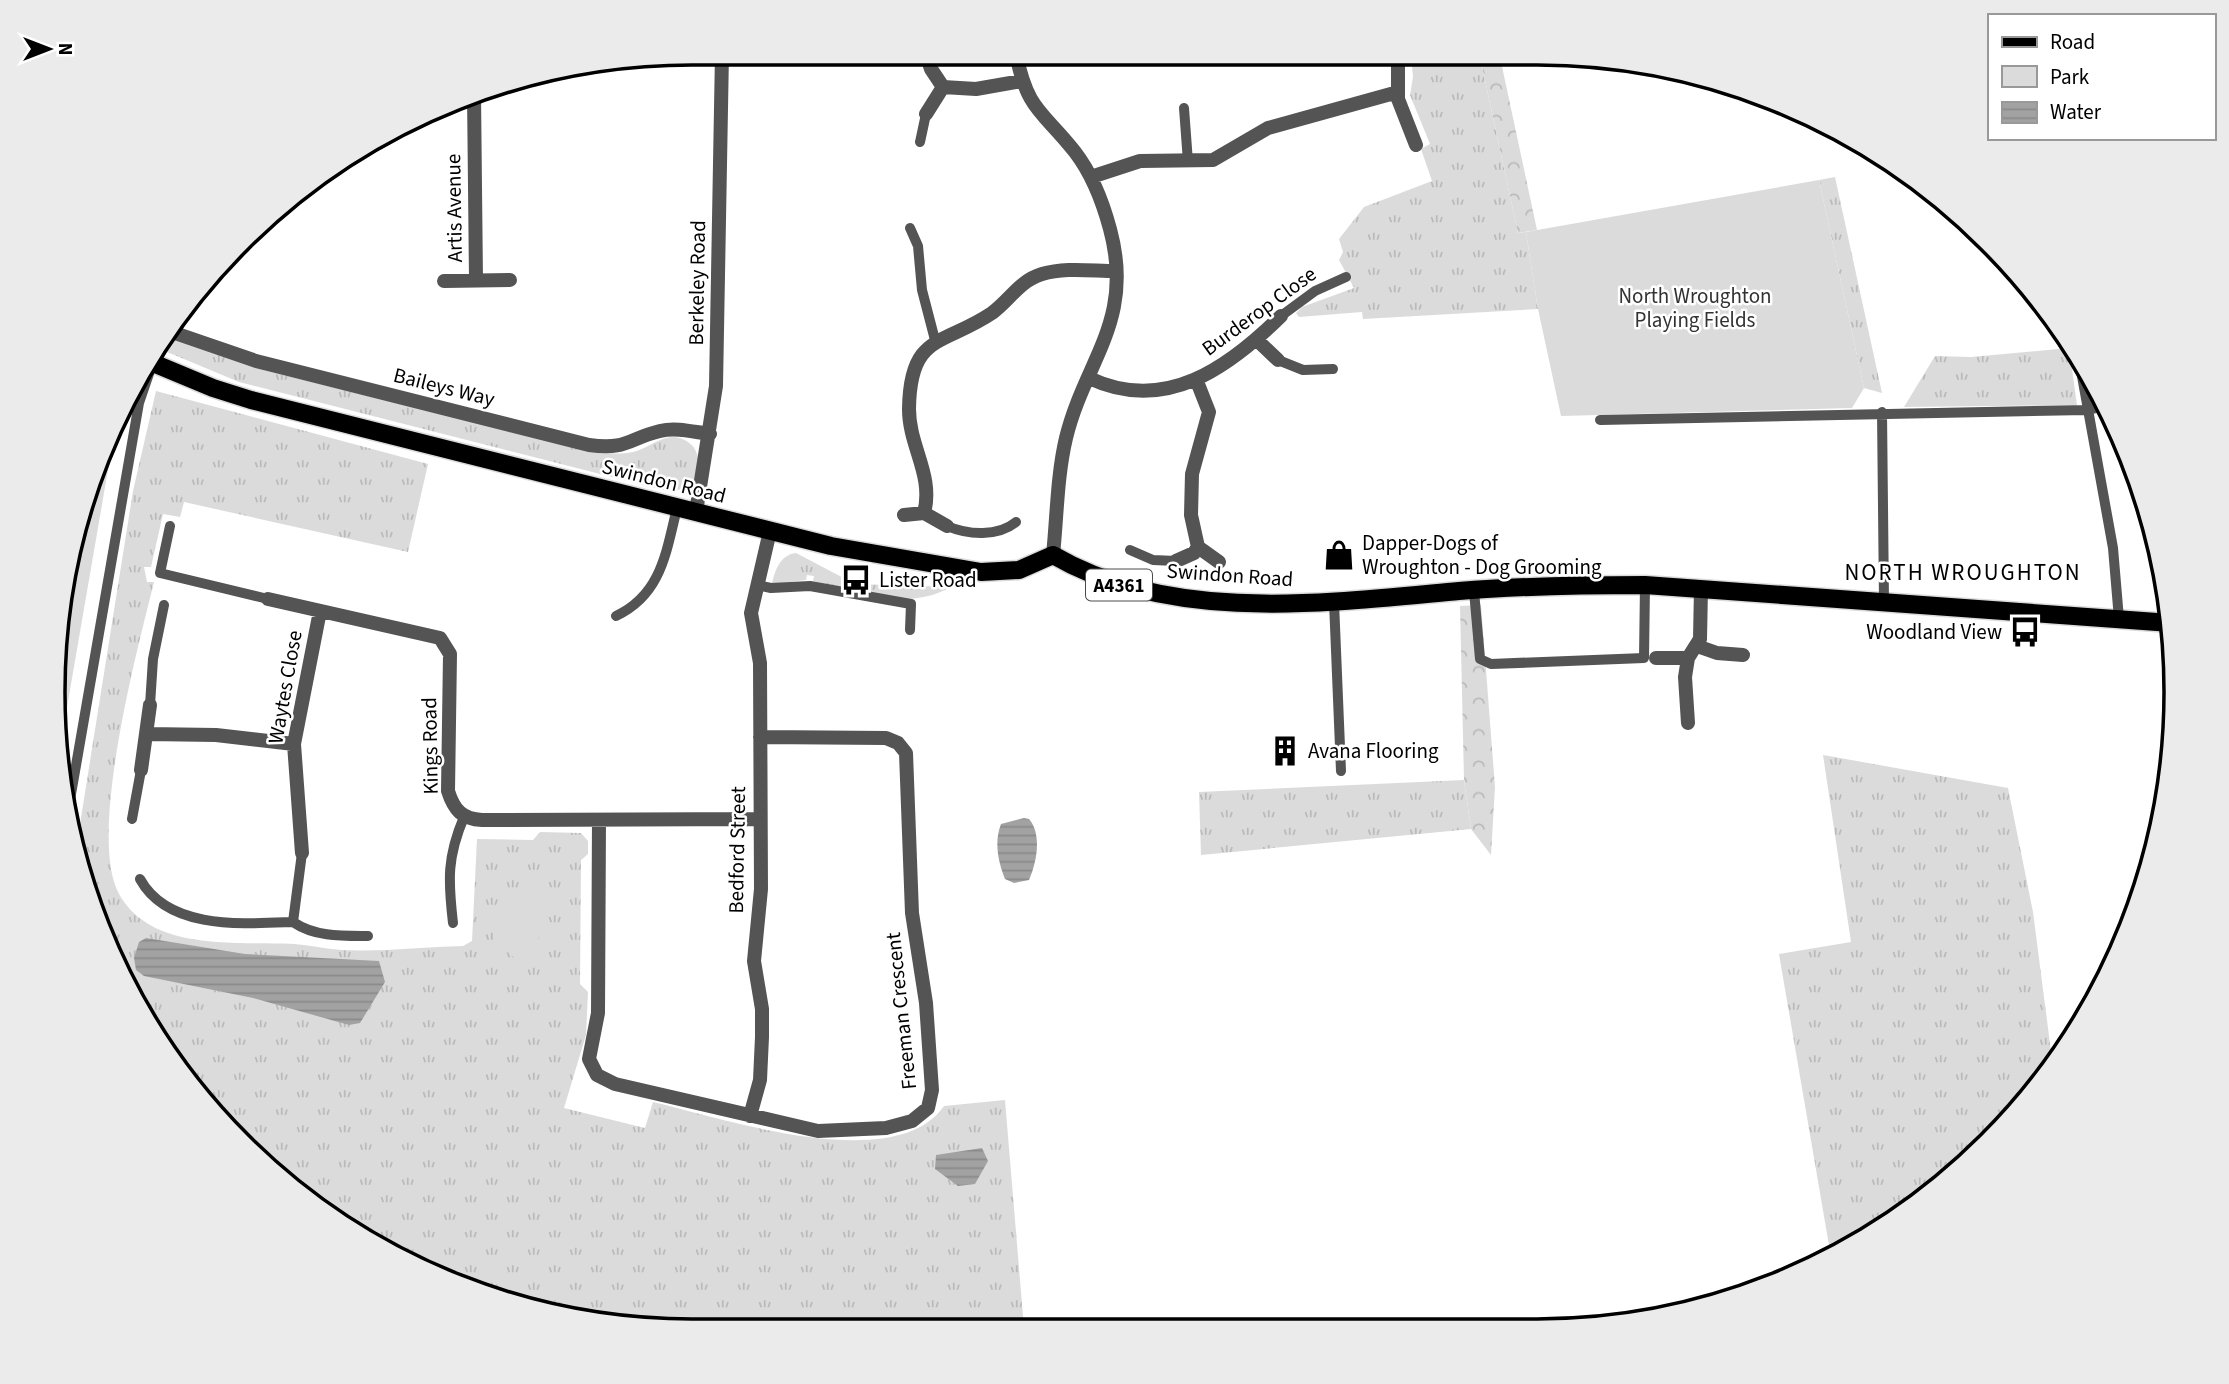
<svg xmlns="http://www.w3.org/2000/svg" width="2229" height="1384" font-family="'Source Sans 3',sans-serif">
<style>
.grass{fill:url(#grass-tufts)}
.forest{fill:url(#forest-crowns)}
.green{fill:#dbdbdb}
.water{fill:url(#water-rules)}
.lines{fill:none;stroke-linecap:round;stroke-linejoin:round}
.primary-casing{stroke:#dbdbdb;stroke-width:21}
.lane{stroke:#545454;stroke-width:10}
.street{stroke:#545454;stroke-width:14}
.primary{stroke:#000;stroke-width:18}
.labels{text-anchor:middle;stroke-width:5;stroke-linejoin:round;paint-order:stroke}
.shield{fill:#fff;stroke:#4c4c4c;stroke-width:2}
.shield-label{font-size:19px;font-weight:bold;fill:#000}
.street-label{font-size:21px;fill:#000;stroke:#fff}
.park-label{font-size:21px;fill:#323232;stroke:#fff}
.poi-label{font-size:21px;fill:#000;stroke:#fff;text-anchor:start}
.neighbourhood-label{font-size:23px;letter-spacing:2px;fill:#000;stroke:#fff}
.rim{fill:none;stroke:#000;stroke-width:3.5}
</style>
<defs>
<pattern id="grass-tufts" width="24" height="20" patternUnits="userSpaceOnUse" patternTransform="scale(1.75)"><rect width="24" height="20" fill="#dbdbdb"/><path d="M3 7l-1-3M5 7V3M7 7l1-3M15 17l-1-3M17 17v-4M19 17l1-3" fill="none" stroke="#bababa"/></pattern>
<pattern id="forest-crowns" width="20" height="18" patternUnits="userSpaceOnUse" patternTransform="scale(1.75)"><rect width="20" height="18" fill="#dbdbdb"/><path d="M2 6a3 3 0 1 1 6 0M12 15a3 3 0 1 1 6 0" fill="none" stroke="#bababa"/></pattern>
<pattern id="water-rules" width="6" height="5" patternUnits="userSpaceOnUse" patternTransform="scale(1.75)"><rect width="6" height="5" fill="#a2a2a2"/><path d="M0 2.5h6" fill="none" stroke="#8a8a8a"/></pattern>
</defs>
<rect width="100%" height="100%" fill="#fff"/>
<path class="grass" d="M1411,57H1480L1518,233L1526,232L1538,309L1363,319L1362,312L1299,317L1296,313L1302,307L1354,288L1339,260L1343,252L1339,239L1364,207L1432,181L1421,149L1430,144L1410,95L1413,77Z
M1835,177L1882,393L1864,388L1819,180Z
M167,336L267,371L589,451C604,453 618,455 633,452C652,448 667,428 688,442C694,446 698,453 698,460C698,473 695,480 686,489L667,491L239,382L160,349Z
M2069,348L2077,405L1904,407L1935,356L1971,357Z
M156,391L428,464L408,552L184,502L180,517L163,514L151,567H144L147,582H154C138,647 87,836 119,894C152,953 238,941 294,944C310,945 325,949 341,950C381,952 423,947 463,946L472,941L477,839L533,840L540,832L581,833L588,841V854L581,860L580,984L588,992L586,1035L564,1108L645,1128L653,1102C722,1118 895,1177 944,1106L1005,1100L1024,1328L609,1326L448,1283L303,1200L184,1081L86,897L77,843L133,491Z
M796,553L855,584L951,587C909,611 856,594 813,581L814,576L807,575L806,580L772,584C775,570 780,555 796,553Z
M1823,755L2008,788L2033,912L2053,1067L2045,1081C1983,1147 1917,1221 1831,1257L1779,954L1851,942Z
M1464,780L1471,829L1201,855L1199,792Z"/>
<path class="forest" d="M1480,57H1500L1537,230L1518,233Z
M1481,605L1495,787L1491,855L1471,829L1464,780L1460,606Z"/>
<path class="green" d="M1819,180L1864,388L1852,408L1561,416L1538,309L1526,232Z
M114,435L61,742L53,692L86,487Z
M541,879L547,883L541,933L525,966L493,941L500,921L508,910L524,902L535,883Z"/>
<path class="water" d="M1024,818L1029,819C1042,834 1037,862 1029,880L1014,883L1005,879C998,861 994,842 1001,824Z
M146,938L245,954L379,961L385,982L360,1023L349,1025L253,998L144,976L136,970L134,958L139,942Z
M982,1148L988,1161L975,1184L958,1186L935,1169L936,1155Z"/>
<g class="lines">
<g class="primary-casing">
<path id="primary" d="M153,363L213,388L251,400L831,546L981,572L1019,570L1053,555C1171,624 1329,603 1459,591C1521,586 1583,585 1645,585L2171,623"/>
</g>
<path class="lane" d="M1184,108L1188,162
M920,142L926,114
M910,228L918,246L922,290L935,340
M1281,316L1315,291L1346,277
M2078,354L2113,548L2119,619
M1278,360L1303,370L1333,369
M1882,412L1884,602
M1600,420L2086,410L2106,406
M170,526L160,573L268,599
M947,526C968,535 998,537 1016,522
M1130,550L1153,560L1176,561
M756,585L771,588L810,586L911,604L910,630
M1474,591L1480,659L1491,664L1644,658L1645,585
M1334,602L1341,771
M616,616C661,595 666,553 677,508
M150,705L153,659L164,605
M70,800L139,403L152,365
M132,819L141,770
M140,879C168,930 242,924 293,922L302,853
M293,922C315,937 342,936 368,936
M453,923C448,880 447,857 464,817"/>
<path class="street" d="M926,54L931,69L943,87L976,89L1021,81
M1016,54C1028,112 1042,110 1075,152C1092,174 1103,203 1110,229C1135,321 1085,360 1066,438C1057,476 1057,517 1053,555
M1398,57V99L1416,145
M474,93L476,280
M926,114L943,87
M1091,177L1140,161L1213,160L1268,128L1398,92
M444,281L510,280
M169,331L256,361L589,445C628,450 627,439 660,431C676,427 694,432 710,434
M1258,341L1278,360
M1089,378C1165,414 1228,368 1281,316
M1196,379L1209,412L1192,474L1191,515L1198,547L1219,562
M696,512L716,386L722,53
M924,513C934,475 909,447 909,409C910,333 943,346 992,313C1010,300 1019,281 1042,274C1065,267 1092,271 1116,271
M904,515L924,513L947,526
M1176,561L1194,553L1198,547
M268,599L440,638L450,654L448,791C454,810 462,819 482,820L759,819
M1697,646L1717,653L1743,655
M1656,658H1688
M1688,723L1685,677L1688,658L1700,639L1701,588
M148,734L216,735L294,744
M141,770L150,705
M599,820L598,1013L589,1059L597,1075L615,1084L818,1131L886,1128L912,1121L928,1108L932,1090L926,1003L912,913L906,753L898,743L886,738L760,737
M302,853L294,744L320,611
M750,1116L760,1080L762,1037V1009L754,961L761,889L760,663L751,613L770,531"/>
<use href="#primary" class="primary"/>
</g>
<defs>
<g id="shop-bare" transform="scale(2.415)"><path d="M-5-2.5h2.3a2.7 3.5 0 0 1 5.4 0H5L5.5 6h-11ZM-1.5-2.5h3a1.5 2.3 0 0 0-3 0Z" fill="#000" stroke="#fff" stroke-width="2.5" paint-order="stroke"/></g>
<g id="bus-bare" transform="scale(2.415)"><path d="M-5-6H5V4H4V6H2V4H-2V6H-4V4H-5ZM-3.5-4V0h7V-4ZM-3.5 1.2v1.5H-2V1.2ZM2 1.2v1.5H3.5V1.2Z" fill="#000" stroke="#fff" stroke-width="2.5" paint-order="stroke"/></g>
<g id="building-bare" transform="scale(2.415)"><path d="M-4-6H4V6H1V3H-1V6H-4ZM-2.5-4.3h1.7v1.8h-1.7ZM.8-4.3h1.7v1.8H.8ZM-2.5-1h1.7V.8h-1.7ZM.8-1h1.7V.8H.8Z" fill="#000" stroke="#fff" stroke-width="2.5" paint-order="stroke"/></g>
</defs>
<g fill-rule="evenodd">
<use href="#shop-bare" x="1339" y="555"/>
<use href="#bus-bare" x="856" y="580"/>
<use href="#bus-bare" x="2025" y="632"/>
<use href="#building-bare" x="1285" y="751"/>
</g>
<g class="labels">
<rect class="shield" x="1086" y="569.5" width="66" height="31" rx="5"/>
<g class="shield-label">
<text x="1119" y="592">A4361</text>
</g>
<g class="street-label">
<text transform="translate(454 208) rotate(-91)" y="7">Artis Avenue</text>
<text transform="translate(697 283) rotate(-89)" y="7">Berkeley Road</text>
<text transform="translate(1259 311) rotate(-36)" y="7">Burderop Close</text>
<text transform="translate(444 387) rotate(14)" y="7">Baileys Way</text>
<text transform="translate(664 481) rotate(14)" y="7">Swindon Road</text>
<text transform="translate(1230 575) rotate(4)" y="7">Swindon Road</text>
<text transform="translate(285 687) rotate(-80)" y="7">Waytes Close</text>
<text transform="translate(430 746) rotate(-91)" y="7">Kings Road</text>
<text transform="translate(737 850) rotate(-89)" y="7">Bedford Street</text>
<text transform="translate(901 1011) rotate(-96)" y="7">Freeman Crescent</text>
</g>
<g class="park-label">
<text x="1695" y="303">North Wroughton<tspan x="1695" dy="24">Playing Fields</tspan></text>
</g>
<g class="poi-label">
<text x="1362" y="550">Dapper-Dogs of<tspan x="1362" dy="24">Wroughton - Dog Grooming</tspan></text>
<text x="879" y="587">Lister Road</text>
<text x="2002" y="639" text-anchor="end">Woodland View</text>
<text x="1308" y="758">Avana Flooring</text>
</g>
<g class="neighbourhood-label">
<text x="1963" y="580">NORTH WROUGHTON</text>
</g>
</g>
<path d="M0 0H2229V1384H0ZM692 65H1537A627 627 0 0 1 2164 692V692A627 627 0 0 1 1537 1319H692A627 627 0 0 1 65 692V692A627 627 0 0 1 692 65Z" fill="#ebebeb" fill-rule="evenodd"/>
<path class="rim" d="M692 65H1537A627 627 0 0 1 2164 692V692A627 627 0 0 1 1537 1319H692A627 627 0 0 1 65 692V692A627 627 0 0 1 692 65Z"/>
<rect x="1988" y="14" width="228" height="126" fill="#ffffff" stroke="#999999" stroke-width="2"/>
<rect x="2002" y="37" width="35" height="10" fill="#000000" stroke="#999999" stroke-width="2"/>
<text x="2050" y="49" font-size="21" fill="#000000">Road</text>
<rect x="2002" y="66" width="35" height="21" fill="#dbdbdb" stroke="#999999" stroke-width="2"/>
<text x="2050" y="84" font-size="21" fill="#000000">Park</text>
<rect x="2002" y="102" width="35" height="21" fill="url(#water-rules)" stroke="#999999" stroke-width="2"/>
<text x="2050" y="119" font-size="21" fill="#000000">Water</text>
<g transform="translate(49 49) rotate(90)" stroke="#ffffff" stroke-width="5" paint-order="stroke">
<path d="M0-5L12 26L0 18L-12 26Z" fill="#000000"/>
<text y="-10" font-size="19" font-weight="bold" text-anchor="middle" fill="#000000">N</text>
</g>
</svg>
